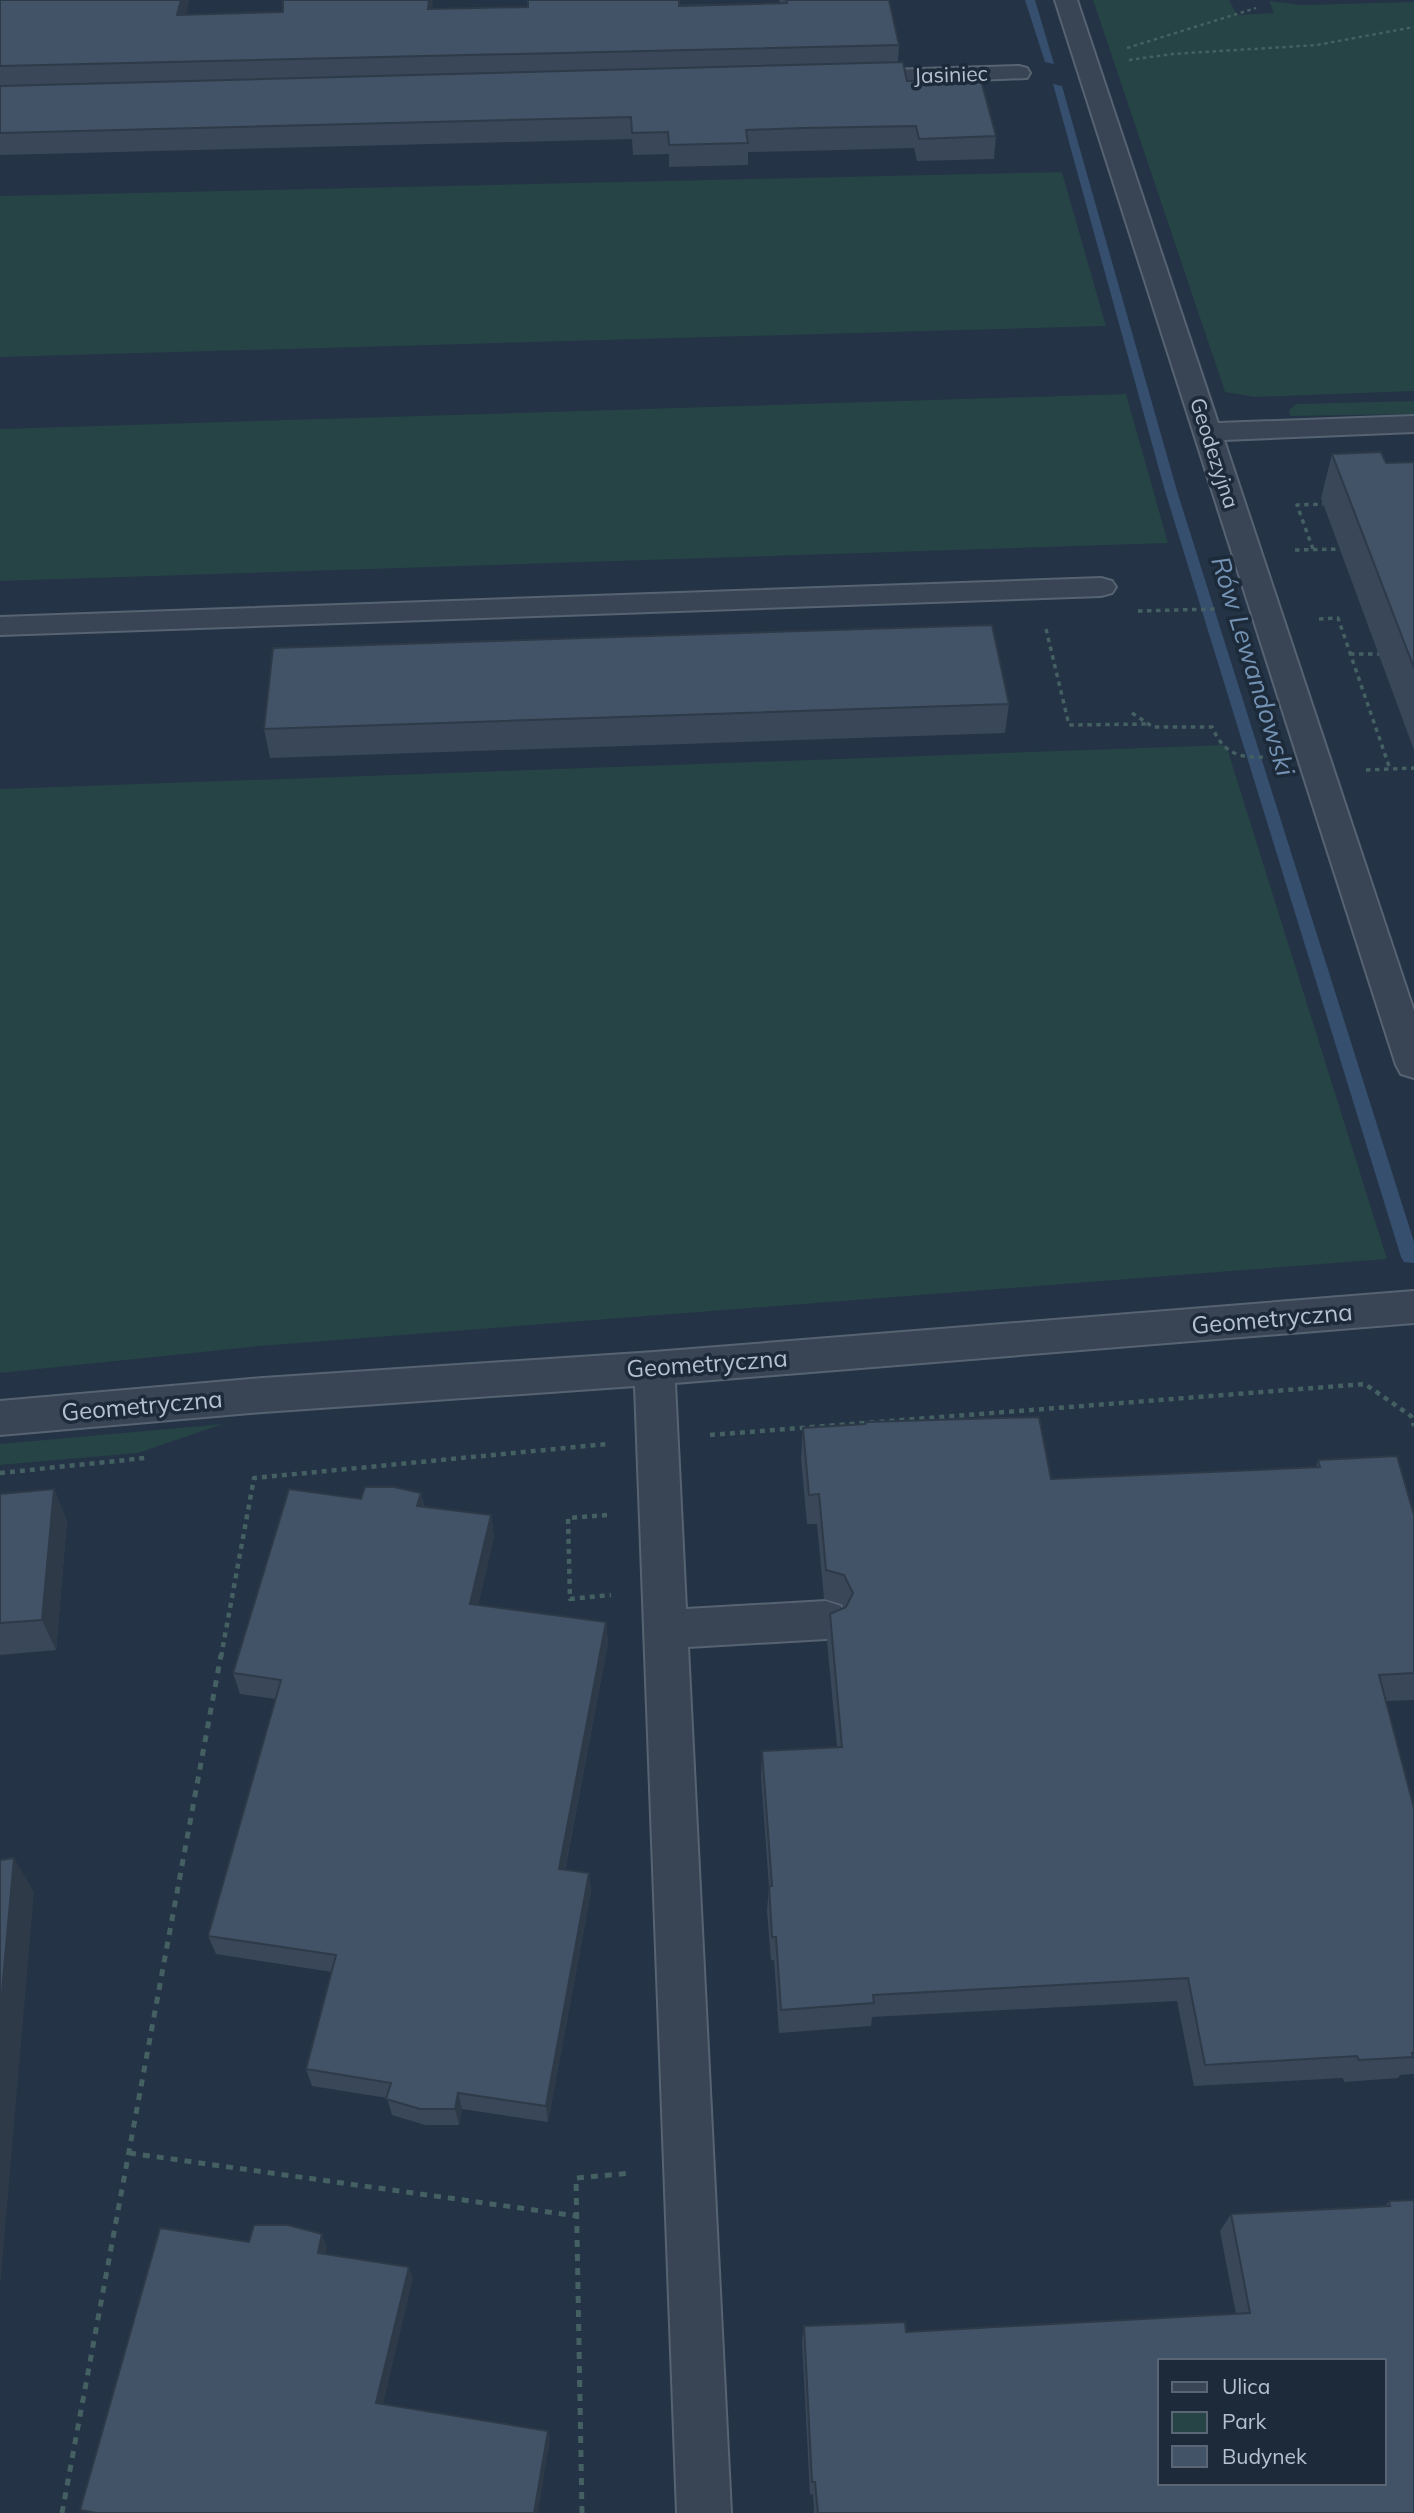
<svg xmlns="http://www.w3.org/2000/svg" width="1414" height="2513" font-family="Mulish,sans-serif">
<style>
.green{fill:#264346}
.lines{fill:none;stroke-linecap:round;stroke-linejoin:round}
.stream{fill:#364f6e;fill-rule:evenodd}
.minor-casing{stroke:#576371;stroke-width:4}
.path-far3{stroke:#446062;stroke-width:2.5;stroke-dasharray:3.5 3.5;stroke-linecap:butt}
.path-far2{stroke:#446062;stroke-width:3.5;stroke-dasharray:4.5 4.5;stroke-linecap:butt}
.path-far1{stroke:#446062;stroke-width:4.5;stroke-dasharray:5 5;stroke-linecap:butt}
.path{stroke:#446062;stroke-width:5;stroke-dasharray:7 7;stroke-linecap:butt}
.minor{fill:#394554;fill-rule:evenodd}
.wall{fill:#394759}
.shaded-wall{fill:#2e3a48}
.building{fill:#425367;stroke:#2e3a48;stroke-width:2;fill-rule:evenodd}
.labels{text-anchor:middle;stroke-width:7;stroke-linejoin:round;paint-order:stroke}
.far-street-label{font-size:21px;fill:#b6c0ce;stroke:#1d2a39}
.street-label{font-size:24px;fill:#b6c0ce;stroke:#1d2a39}
.water-label{font-size:26px;font-style:italic;fill:#7392b4;stroke:#1d2a39}
</style>
<rect width="100%" height="100%" fill="#243345"/>
<path class="green" d="M1093,0H1229L1237,15L1274,13L1269,1L1302,5L1414,2V391L1255,397L1225,392Z
M1062,172L1106,326L0,357V196Z
M1126,394L1168,543L0,581V429Z
M1414,401V414L1290,416L1289,410L1296,404Z
M1226,745L1387,1259L260,1346L0,1373V789Z
M223,1424L138,1453L0,1465V1444Z"/>
<g class="lines">
<path class="stream" d="M1025,0H1035L1054,64L1045,62Z
M1053,84L1062,86L1177,491L1414,1242V1263L1404,1262L1401,1257L1165,491Z"/>
<g class="minor-casing">
<path id="minor" d="M1055,0H1077L1218,423L1414,416V432L1224,440L1414,1011V1078L1401,1074L1396,1065Z
M1019,66L1027,68L1030,73L1027,78L854,85L846,83L842,78L846,73L854,71Z
M1101,578L1112,581L1116,587L1112,593L1101,596L0,635V617Z
M1414,1291V1323L675,1383L686,1609L826,1601L841,1606L848,1620L841,1634L826,1639L688,1647L731,2513H677L635,1386L263,1412L0,1435V1401L263,1378L654,1352Z"/>
</g>
<path class="path-far3" d="M1127,48L1256,8
M1129,60L1172,54L1317,45L1414,27"/>
<path class="path-far2" d="M1313,549L1297,505L1323,504
M1295,550L1343,549
M1138,611L1216,609
M1319,619L1338,618L1390,769
M1046,629L1069,725L1148,724
M1350,654H1384
M1132,713L1153,727H1212C1224,754 1238,758 1266,757
M1366,770L1414,768"/>
<path class="path-far1" d="M710,1435L1365,1384L1411,1416L1414,1426
M0,1473L145,1458
M607,1515L568,1518L570,1599L611,1595
M221,1657L254,1478L607,1444"/>
<path class="path" d="M129,2153L577,2216
M62,2513L221,1655
M582,2513L576,2178L632,2173"/>
<use href="#minor" class="minor"/>
</g>
<path class="wall" d="M0,0H189L186,15L432,9L780,3L779,0H889L899,45L898,62L907,81L996,136L994,159L917,161L914,148L802,151L748,152V165L669,167V154L633,155L632,139L0,155Z
M1332,454L1386,463L1414,462V750L1321,498Z
M1009,704L1005,733L270,758L264,729Z
M803,1428L1051,1479L1316,1467L1318,1460L1414,1515V1700L1386,1701L1414,1808V2074L1400,2075L1398,2078L1344,2082L1343,2078L1194,2086L1177,2001L872,2017L871,2026L779,2033L774,1960H771L767,1911L769,1886L761,1777L762,1751L837,1747L827,1641L830,1614L844,1608L842,1604L824,1599L817,1524H807L801,1458Z
M54,1489L67,1521L56,1650L0,1655V1494Z
M421,1493L424,1506L491,1515L494,1537L478,1605L606,1622L608,1643L565,1870L589,1873L591,1892L548,2122L462,2109L459,2125H425L392,2115L387,2098L312,2086L306,2069L332,1972L216,1954L208,1936L276,1699L240,1694L233,1673L361,1499Z
M1414,2200V2513H814L813,2494L810,2495L802,2341L804,2326L906,2332L1236,2314L1220,2231L1231,2214L1385,2206L1389,2201Z"/>
<path class="shaded-wall" d="M181,0H189L181,36L177,15Z
M429,0H433L430,30L428,9Z
M54,1489L67,1521L56,1650L42,1620Z
M421,1493L425,1516L417,1506Z
M491,1515L494,1537L473,1626L470,1604Z
M606,1622L608,1643L561,1888L559,1869Z
M14,1858L34,1892L0,2288V2014Z
M589,1873L591,1892L548,2122L546,2106Z
M458,2093L462,2109L459,2125L455,2109Z
M322,2234L327,2247L324,2265L318,2253Z
M409,2267L413,2279L381,2413L376,2403Z
M548,2431L550,2440L538,2513H534Z"/>
<path class="building" d="M0,0H181L177,15L283,12V0H429L428,9L528,7V0H679V6L787,3L786,0H889L899,45L0,66Z
M903,62L907,81L981,80L996,136L919,139L916,126L803,128L746,130L748,143L669,145L668,132L632,133L631,117L0,133V86Z
M1381,452L1386,463L1414,462V668L1332,454Z
M992,625L1009,704L264,729L273,648Z
M1039,1417L1051,1479L1320,1467L1318,1460L1397,1456L1414,1515V1673L1379,1675L1414,1808V2053H1412L1413,2057L1359,2060L1357,2056L1205,2065L1188,1978L873,1995L874,2003L781,2010L776,1937H772L769,1886H772L762,1751L842,1747L830,1614L846,1607L853,1593L844,1575L826,1570L819,1494L809,1495L803,1428L865,1424L866,1422Z
M365,1487H394L421,1493L417,1506L491,1515L470,1604L606,1622L559,1869L589,1873L546,2106L458,2093L455,2109H420L386,2099L391,2083L306,2069L336,1955L208,1936L281,1680L233,1673L289,1489L361,1499Z
M54,1489L42,1620L0,1623V1494Z
M14,1858L0,2014V1860Z
M1414,2200V2513H818L815,2482H812L804,2326L905,2322L906,2332L1250,2313L1231,2214L1390,2206L1389,2201ZM1160,2361H1384V2483H1160Z
M254,2225H288L322,2234L318,2253L409,2267L376,2403L548,2431L534,2513H96L80,2510L160,2228L249,2242Z"/>
<g class="labels">
<g class="far-street-label">
<text transform="translate(951 75) rotate(-2)" y="7">Jasiniec</text>
<text transform="translate(1214 453) rotate(72)" y="7">Geodezyjna</text>
</g>
<g class="street-label">
<text transform="translate(1272 1319) rotate(-5)" y="8">Geometryczna</text>
<text transform="translate(707 1364) rotate(-4)" y="8">Geometryczna</text>
<text transform="translate(142 1406) rotate(-5)" y="8">Geometryczna</text>
</g>
<g class="water-label">
<text transform="translate(1253 666) rotate(73)" y="9">Rów Lewandowski</text>
</g>
</g>
<rect x="1158" y="2359" width="228" height="126" fill="#1d2a39" stroke="#5a6675" stroke-width="2"/>
<rect x="1172" y="2382" width="35" height="10" fill="#394554" stroke="#5a6675" stroke-width="2"/>
<text x="1222" y="2394" font-size="21" fill="#b6c0ce">Ulica</text>
<rect x="1172" y="2412" width="35" height="21" fill="#264346" stroke="#5a6675" stroke-width="2"/>
<text x="1222" y="2429" font-size="21" fill="#b6c0ce">Park</text>
<rect x="1172" y="2446" width="35" height="21" fill="#425367" stroke="#5a6675" stroke-width="2"/>
<text x="1222" y="2464" font-size="21" fill="#b6c0ce">Budynek</text>
</svg>
